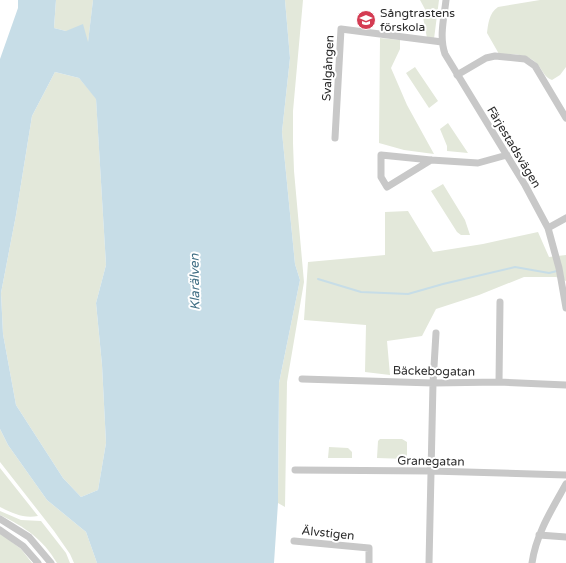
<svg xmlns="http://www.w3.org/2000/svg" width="566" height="563" font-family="'Varela Round',sans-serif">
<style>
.green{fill:#e3e8da}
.water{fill:#c7dde7;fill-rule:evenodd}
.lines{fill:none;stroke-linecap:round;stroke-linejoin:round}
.stream{stroke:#c7dde7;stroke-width:2}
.minor{stroke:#c8c8c8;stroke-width:7}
.labels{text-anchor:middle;stroke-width:4;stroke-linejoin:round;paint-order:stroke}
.poi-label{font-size:12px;fill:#2b2b2b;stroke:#fff;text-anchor:start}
.street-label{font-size:12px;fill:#2b2b2b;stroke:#fff}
.water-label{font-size:13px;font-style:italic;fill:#427085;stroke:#fff}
</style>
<rect width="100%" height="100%" fill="#fff"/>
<path class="green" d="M56,0H93L88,43L66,31L54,28Z
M285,0H303L293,111V143L294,171L304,282L287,382L285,507L278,503L279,383L300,280L295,264L282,132L290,58Z
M420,0H439L434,39L427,38L423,17L427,13Z
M540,0H566V67L560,75L552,80C544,77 543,71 539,66C529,53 514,54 499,54L487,33C488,24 489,13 498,7Z
M380,38L400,40V49L391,68L407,105L434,154L404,150L379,143Z
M415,67L438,101L429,108L406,73Z
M55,72L79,78L96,98L106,265L96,303L102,365L106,443L98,490L81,497L63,478L16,405L3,334L1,293L16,215L32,116Z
M448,123L468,153L447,151V146L440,129Z
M443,184L465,220L470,235H461L457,232L431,191Z
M408,211L433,252L483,244L538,232L549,257L566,255V281L556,277H524L479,295L436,309L422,336L387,341L390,375L365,372L366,325L304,320L308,262L385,255V212Z
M0,429L8,445L47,500L86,532L97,563H74L70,554L54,531L0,462Z
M380,439H402L407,442V459L377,458L378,441Z
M329,447L348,448L352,452V458H328Z
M0,468L38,516C24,519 12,513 0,507Z
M0,511L21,520L41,521L66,553L70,563H57C43,539 25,527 0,515Z
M0,533L21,549L32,563H0Z"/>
<path class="water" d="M18,0H56L54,28L66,31L83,24L88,42L93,0H285L290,58L282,132L295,264L300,280L279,383L278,503L274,563H97L86,532L47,500L8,445L0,429V59L18,8ZM55,72L79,78L96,99L106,265L96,303L102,365L106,443L98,490L81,497L63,478L16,405L3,334L1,293L16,215L32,116Z"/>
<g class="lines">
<path class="stream" d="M318,279L361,292L408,294L443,284L515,267L549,273L557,271"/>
<path class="minor" d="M446,0C444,18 439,37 445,54L525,185L548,228L559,268L566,308
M457,75L486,58L495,56L525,59L535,66L566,118
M335,138L341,29L442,42
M431,160L387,187L381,177V155L431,160L478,163L507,155
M548,228L566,218
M302,379L433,383L499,382L566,385
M499,382L500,302
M295,470L431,471L566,475
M0,519L29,537L51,563
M0,530L23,546L38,563
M539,535L566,537
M294,541L369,548V563
M429,563L433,383L436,333
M532,563C536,534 552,509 566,484"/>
</g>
<defs>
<g id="school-disc" transform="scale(1)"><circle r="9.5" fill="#d43c53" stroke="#fff"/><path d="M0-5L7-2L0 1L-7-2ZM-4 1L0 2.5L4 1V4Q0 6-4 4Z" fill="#fff"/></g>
</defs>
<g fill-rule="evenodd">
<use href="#school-disc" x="366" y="20"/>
</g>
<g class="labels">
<g class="poi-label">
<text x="380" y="17">Sångtrastens<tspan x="380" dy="14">förskola</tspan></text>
</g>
<g class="street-label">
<text transform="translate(328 68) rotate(-87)" y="4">Svalgången</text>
<text transform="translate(514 147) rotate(59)" y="4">Färjestadsvägen</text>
<text transform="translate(434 371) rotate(1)" y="4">Bäckebogatan</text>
<text transform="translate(431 461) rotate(1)" y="4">Granegatan</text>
<text transform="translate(328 533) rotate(6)" y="4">Älvstigen</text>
</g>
<g class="water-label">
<text transform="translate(194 282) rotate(-91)" y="5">Klarälven</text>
</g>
</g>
</svg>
